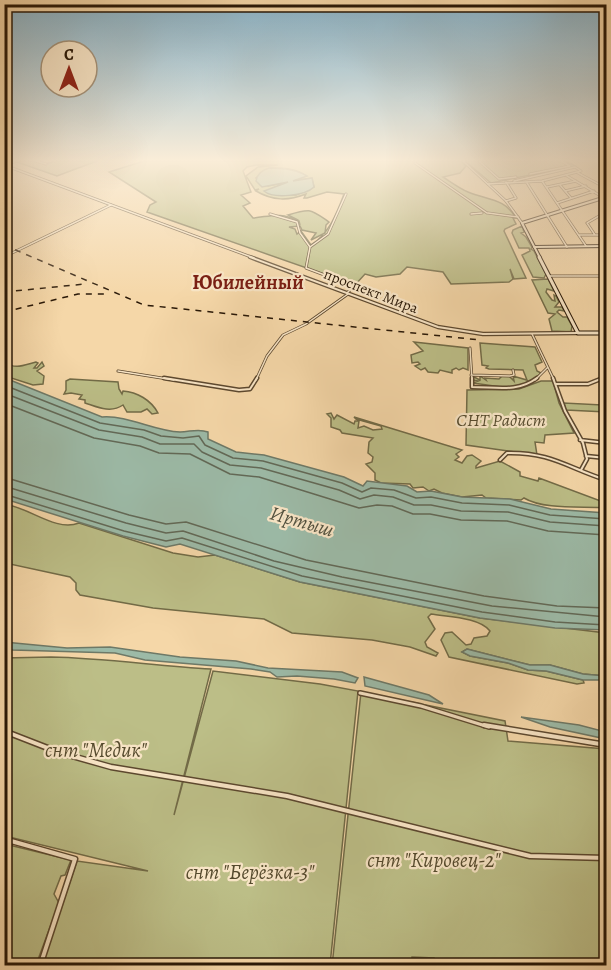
<svg xmlns="http://www.w3.org/2000/svg" width="611" height="970" font-family="Alegreya,serif">
<style>
.green{fill:#bcbe87;stroke:#726b47;stroke-width:1.5;fill-rule:evenodd}
.water{fill:#9cbaa7;stroke:#6e7967;stroke-width:1.5}
.lines{fill:none;stroke-linecap:round;stroke-linejoin:round}
.shore{stroke:#626957;stroke-width:1.5}
.minor-far3-casing{stroke:#5c482f;stroke-width:3}
.minor-far2-casing{stroke:#5c482f;stroke-width:5}
.minor-far1-casing{stroke:#5c482f;stroke-width:6}
.minor-casing{stroke:#5c482f;stroke-width:7}
.tertiary-far1-casing{stroke:#5c482f;stroke-width:3}
.tertiary-casing{stroke:#5c482f;stroke-width:4.5}
.secondary-far1-casing{stroke:#291807;stroke-width:4}
.secondary-casing{stroke:#291807;stroke-width:5}
.minor-far3{stroke:#f8e5c6;stroke-width:1.5}
.minor-far2{stroke:#f8e5c6;stroke-width:2}
.minor-far1{stroke:#f8e5c6;stroke-width:3}
.minor{stroke:#f8e5c6;stroke-width:4}
.tertiary-far1{stroke:#f8e5c6;stroke-width:1.5}
.tertiary{stroke:#f8e5c6;stroke-width:2}
.secondary-far1{stroke:#f8e5c6;stroke-width:2}
.secondary{stroke:#f8e5c6;stroke-width:3}
.rail{stroke:#291807;stroke-width:1.5;stroke-dasharray:6 6;stroke-linecap:butt}
.labels{text-anchor:middle;stroke-width:4.5;stroke-linejoin:round;paint-order:stroke}
.far-street-label{font-size:15px;fill:#291807;stroke:#f8e5c6}
.park-label{font-size:18px;font-style:italic;fill:#554a2d;stroke:#f8e5c6}
.far-district-label{font-size:20px;font-weight:bold;fill:#7a1f14;stroke:#f8e5c6}
.water-label{font-size:20px;font-style:italic;fill:#51513f;stroke:#f8e5c6}
.near-park-label{font-size:21px;font-style:italic;fill:#554a2d;stroke:#f8e5c6}
</style>
<rect width="100%" height="100%" fill="#f5d7a8"/>
<filter id="stains"><feTurbulence type="fractalNoise" baseFrequency=".00333" numOctaves="4"/><feColorMatrix values="0 0 0 0 .2 0 0 0 0 .09 0 0 0 0 .02 0 0 0 .5 -.17"/></filter>
<radialGradient id="worn" r=".72"><stop offset=".6" stop-color="#630" stop-opacity="0"/><stop offset="1" stop-color="#630" stop-opacity=".3"/></radialGradient>
<path class="green" d="M4,161H34L45,164L57,161H97L57,176L17,162L7,165Z
M144,161H461L466,166L460,173L443,177C451,182 459,188 468,192C487,200 505,198 516,218H513L516,224L505,229L504,231L526,278L514,279L510,269L513,279L509,282L451,284L443,272L407,267L400,274L376,277L365,274L355,285L147,212L150,205L156,202L109,172ZM256,165H278L258,167L246,176L255,190L259,189L256,191C273,201 288,201 306,194L304,198H307L327,192L344,194C337,213 329,234 311,245L301,231L297,234L295,229L289,227L300,226L302,230L316,233L311,240L325,233L326,225L329,222C310,209 311,208 288,215L298,220L300,225L299,221C279,212 273,216 253,218L243,206L250,203L241,195L251,192L243,171L247,167ZM269,168C283,168 295,168 306,176L290,181L312,178L314,187L296,195H277L274,188L288,182L268,186L256,178Z
M465,161H566L575,166L491,183Z
M522,226L524,232L521,233L526,237L532,247L531,249L534,251L546,274L544,278L533,277L522,255L530,251L529,248H519L512,233L513,230Z
M548,279L554,291L547,289L546,292L552,300L555,301L554,295L556,296L559,302L555,307H562L564,311L559,310L557,312L563,317H567L572,326L571,332L552,331L549,319L555,314L548,313L532,280Z
M414,342L468,348V370L463,368L459,370L456,368L452,370V373L440,370L438,373L428,372L425,368L421,370L415,366L420,364L418,362L412,363L411,355L423,351Z
M480,343L535,347L542,362L535,365L537,371L541,373L529,384L508,388L473,383L478,381L472,380V376L480,380V376L486,380L485,378L499,379L502,376H509L514,381L513,376L527,380L523,370L489,369L486,368L488,366L482,365Z
M4,362C16,370 24,365 36,362L38,363L34,368H37L42,362L44,366L37,371L44,376L43,384L33,385L5,376Z
M70,379L118,382L119,389L122,394L123,391C137,392 151,400 158,413L152,414L147,409L141,412H127L123,405C110,414 95,406 85,403V400L79,399L82,395L71,393L64,394L66,390V381Z
M541,381H553L559,403L574,433L545,435L544,443L535,442L537,455L466,445L467,390L519,389Z
M602,397H606V412L566,410L564,403L602,405Z
M331,413L334,419L337,415L354,424L355,421H359L358,428L364,426L373,430L382,429L381,426L356,419L354,417L462,450L456,454L459,457L455,460L462,463L467,456L472,455L481,461L476,466V468L500,461L520,472V476L538,481L539,478L606,503V508C583,506 544,510 524,498L521,500L486,498L482,495L462,497L442,493L434,489L429,491L423,487L413,488L410,484L381,483L375,480V473L366,464L372,462L373,457L368,453L369,442L373,438L342,433L340,430L331,427V418L327,414Z
M4,504C29,507 55,532 79,523L173,553L198,557L215,555L300,582L480,618L606,633V676L583,674L550,665H530L467,649L462,652L470,656L508,663L528,670L546,671L583,680L584,683L577,684L449,657L441,640L445,633L452,632L466,645L471,644L474,638L487,636L490,631C479,617 447,617 431,614L428,617L435,629L425,642L427,647L438,653L436,656L410,647L372,640L292,633L264,619L153,608L80,595L76,590V583L70,577L5,563Z
M51,657C104,658 157,666 211,669L174,815L213,671L320,684L358,691L330,965H42L77,861L148,871L5,836L4,658Z
M361,692L505,721L508,741L606,749V965H433L434,958L412,957L411,965L332,966Z
M5,844L71,860L65,875L61,876L54,894L59,903L36,965L5,966Z"/>
<path class="water" d="M269,168C283,168 296,169 307,176L293,181L312,178L314,187C305,196 273,199 264,191L288,182L262,187L256,181C257,174 262,170 269,168Z
M5,378L102,417C128,415 154,431 180,432C190,432 198,428 208,432V439L236,452L264,455L344,477L363,486L367,481L407,486L417,492L431,491L462,497L510,499L551,509L606,513V630L555,628L480,618L300,582L180,544L166,547L123,536L5,499Z
M4,642L67,648L110,647L180,657L236,661L268,668L342,672L358,678L355,683L334,679L297,676L277,677L270,672L251,669L145,660L115,653L13,650L5,649Z
M467,649L530,665H550L583,674L606,676V680H583L546,671L528,670L508,663L470,656L462,652Z
M364,677L429,695L443,704L365,686Z
M521,717L579,725L606,732V739L550,727Z"/>
<g class="lines">
<path class="shore" d="M4,385L100,423L144,430L161,436L183,438L199,436L205,445L233,458L263,461L342,483L362,492L371,488L394,490L416,498L431,497L462,503L509,505L550,515L606,519
M4,393L99,430L142,437L160,444H194L202,452L230,465L261,468L339,490L360,499L374,495L393,497L414,505H431L461,511L508,512L550,522L606,526
M4,403L94,438L140,446L159,453L190,454L230,474L259,477L359,508L377,505L392,506L413,514H430L461,520L507,521L548,531L606,535
M4,477L129,515L166,524L186,522L306,560L484,596L557,606L606,608
M4,486L126,523L166,533L183,531L274,561L342,577L492,606L606,617
M4,494L124,531L166,541L182,538L302,576L482,612L555,622L606,625"/>
<g class="minor-far3-casing">
<path id="minor-far3" d="M36,161L46,164
M479,161L499,179L516,177
M415,163L487,213
M578,173L606,188
M530,174L570,166L561,161
M567,176L606,199
M542,181L586,246
M506,182L516,198L506,201
M527,183L567,247
M488,184L542,181L581,171L575,167L514,181
M560,185L571,198
M547,187L576,181
M565,191L586,186
M557,203L594,191
M488,213L518,217
M270,214L297,222L300,233L310,247L306,268L354,286L347,293
M471,214L482,213
M606,225V229
M579,235H606
M595,235L587,223L606,212
M310,247L328,234L346,194
M12,253L111,205
M549,276H606
M532,334L554,380
M470,348L472,380
M118,371L174,380
M471,375L510,376L514,375L513,370
M256,380L267,356L283,335L306,324L348,294
M535,380L547,368
M599,380L606,377"/>
</g>
<g class="minor-far2-casing">
<path id="minor-far2" d="M164,378L239,390L250,389L257,378
M472,378V387C496,387 517,393 537,378
M553,378L565,411L583,443L587,459L581,470
M556,384H588L603,378
M580,440L606,443
M586,456L606,458
M500,460L507,453C551,452 568,468 606,480"/>
</g>
<g class="minor-far1-casing">
<path id="minor-far1" d="M360,693L421,706L489,727"/>
</g>
<g class="minor-casing">
<path id="minor" d="M484,725L606,745
M4,731L58,752L111,767L287,796L530,856L606,858
M4,839L75,859L40,966"/>
</g>
<g class="tertiary-far1-casing">
<path id="tertiary-far1" d="M463,161L506,201L522,223
M4,165L254,258"/>
</g>
<g class="tertiary-casing">
<path id="tertiary" d="M250,257L438,327L483,334L578,333"/>
</g>
<g class="secondary-far1-casing">
<path id="secondary-far1" d="M534,247L606,246
M540,258L522,223L606,197"/>
</g>
<g class="secondary-casing">
<path id="secondary" d="M539,257L578,333H606"/>
</g>
<use href="#minor-far3" class="minor-far3"/>
<use href="#minor-far2" class="minor-far2"/>
<use href="#minor-far1" class="minor-far1"/>
<use href="#minor" class="minor"/>
<use href="#tertiary-far1" class="tertiary-far1"/>
<use href="#tertiary" class="tertiary"/>
<use href="#secondary-far1" class="secondary-far1"/>
<use href="#secondary" class="secondary"/>
<path class="rail" d="M4,245L144,305L480,340
M4,292L85,284
M4,312L78,294H107"/>
</g>
<linearGradient id="sky" x2="0" y2="1"><stop stop-color="#89b6ce"/><stop offset="0.54" stop-color="#faedd8"/><stop offset="1" stop-color="#faedd8" stop-opacity="0"/></linearGradient>
<rect width="611" height="297" fill="url(#sky)"/>
<g class="labels">
<g class="far-street-label">
<text transform="translate(371 291) rotate(21)" y="5">проспект Мира</text>
</g>
<g class="park-label">
<text x="501" y="426">СНТ Радист</text>
</g>
<g class="far-district-label">
<text x="248" y="289">Юбилейный</text>
</g>
<g class="water-label">
<text transform="translate(302 521) rotate(16)" y="7">Иртыш</text>
</g>
<g class="near-park-label">
<text x="96" y="757">снт "Медик"</text>
<text x="434" y="867">снт "Кировец-2"</text>
<text x="250" y="879">снт "Берёзка-3"</text>
</g>
</g>
<rect width="611" height="970" fill="none" stroke="#f5d7a8" stroke-width="24"/>
<rect x="6" y="6" width="599" height="958" fill="none" stroke="#291807" stroke-width="3"/>
<rect x="12" y="12" width="587" height="946" fill="none" stroke="#291807" stroke-width="1.5"/>
<g transform="translate(69 69)"><circle r="28" fill="#f8e5c6" stroke="#a5937a" stroke-width="1.5"/>
<path d="M0-4.5L10 22L0 15L-10 22Z" fill="#8f2418"/>
<text y="-9" font-size="16" font-weight="bold" text-anchor="middle" fill="#291807">С</text>
</g>
<rect width="100%" height="100%" filter="url(#stains)"/>
<rect width="100%" height="100%" fill="url(#worn)"/>
</svg>
